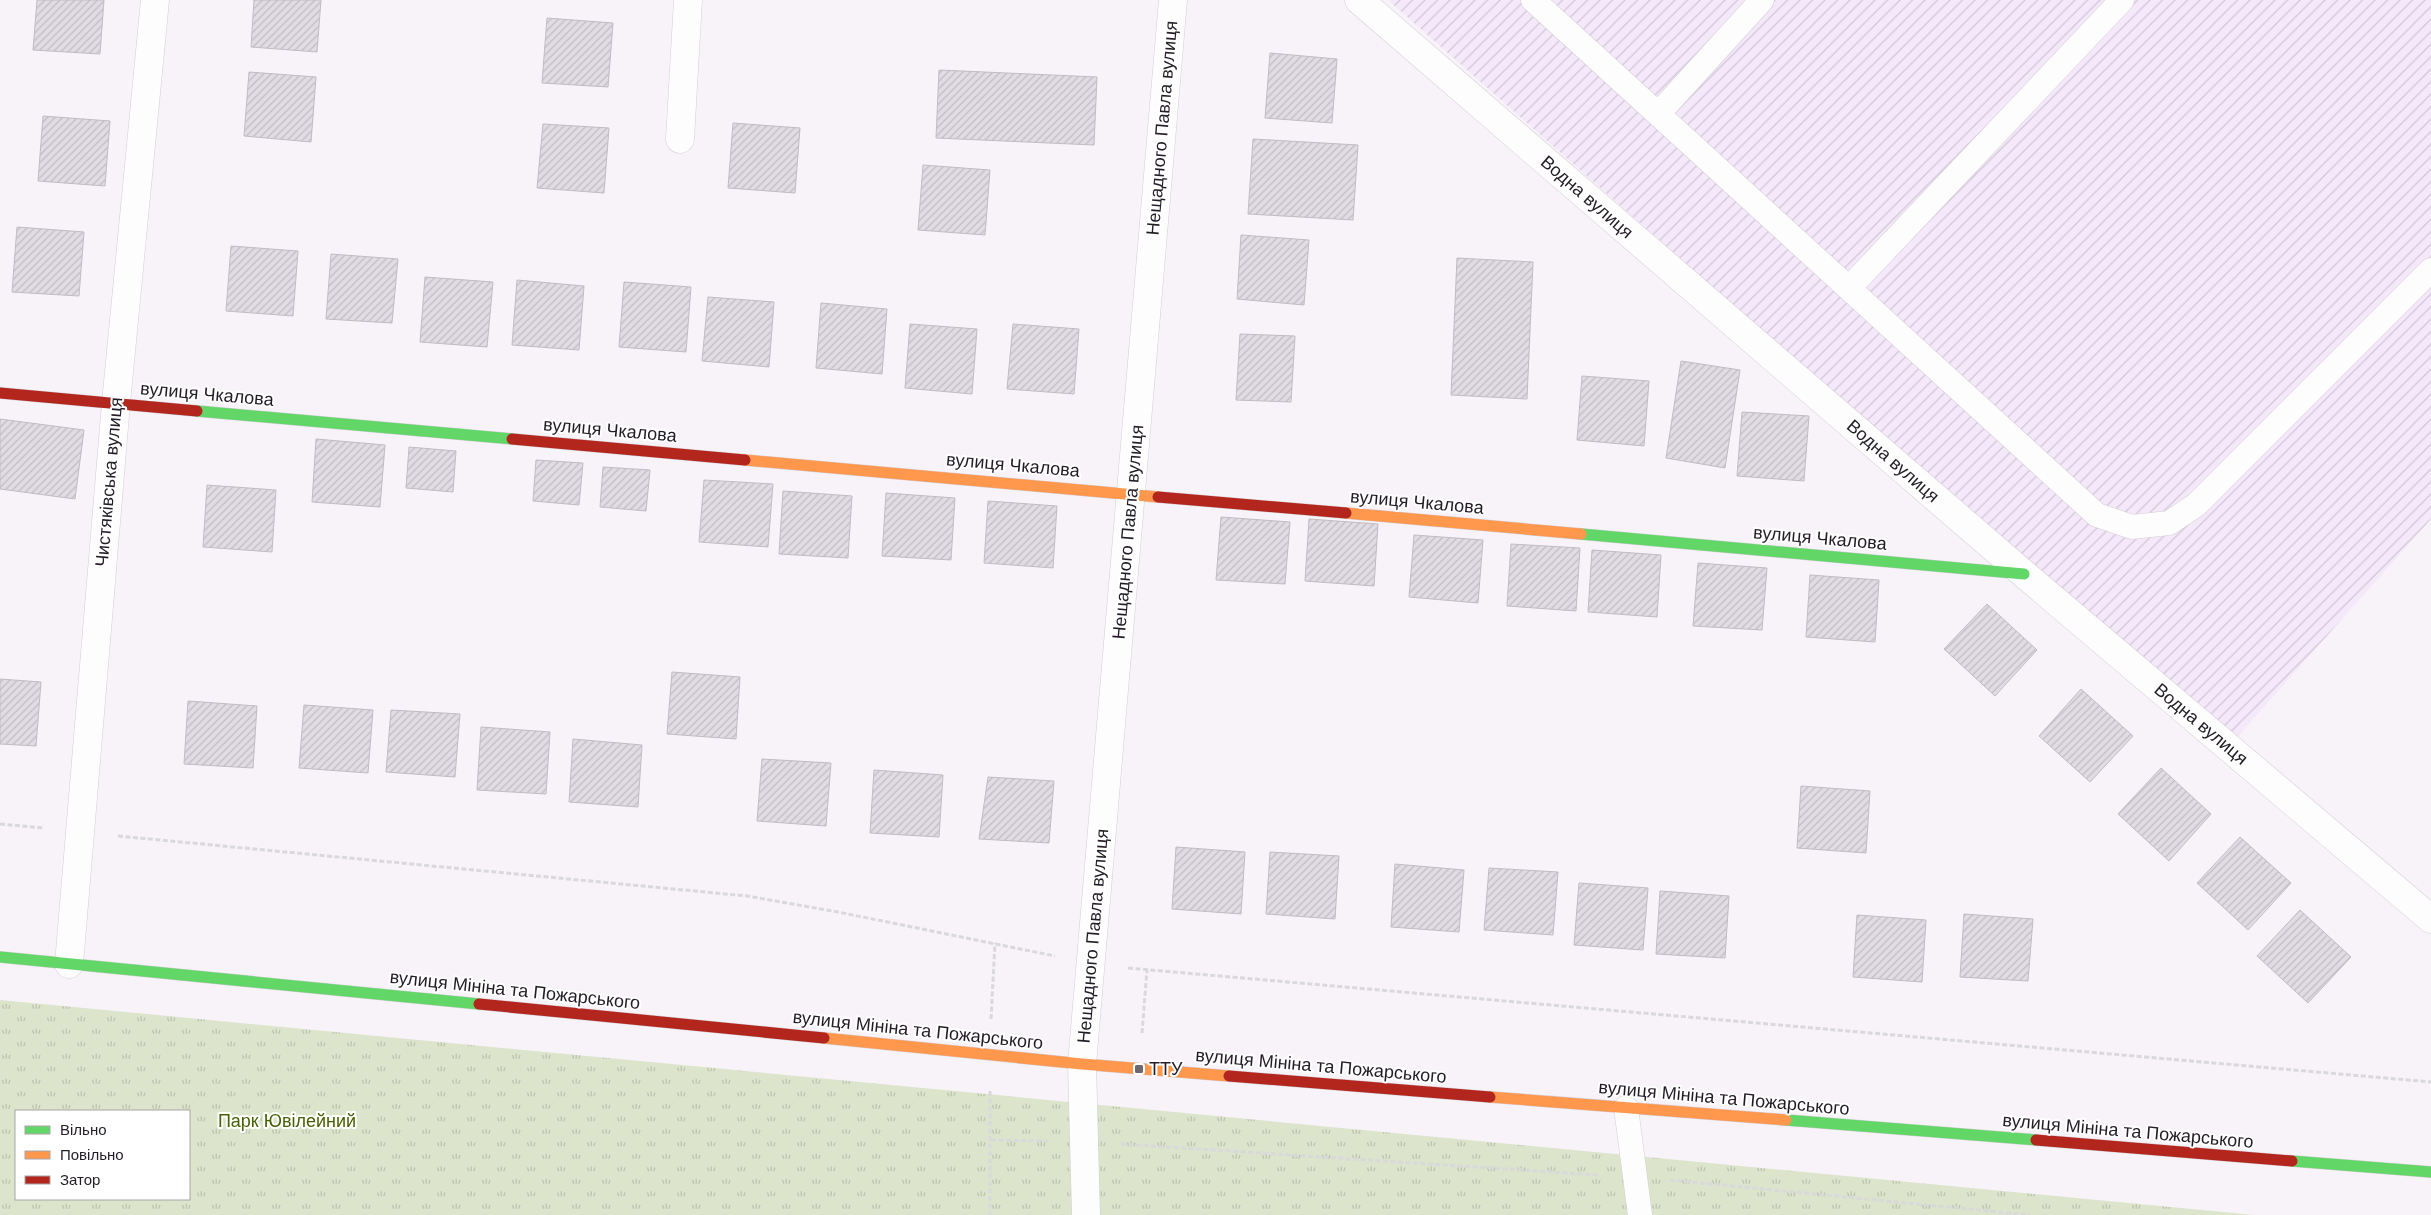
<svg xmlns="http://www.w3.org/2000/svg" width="2431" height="1215" font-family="Arial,sans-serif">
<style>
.industrial{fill:url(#industrial-furrows)}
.park{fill:url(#park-tufts);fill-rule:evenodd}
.building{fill:url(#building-hatch);stroke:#c1bcc3}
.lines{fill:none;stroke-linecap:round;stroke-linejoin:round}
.lane-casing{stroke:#d3ced5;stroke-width:25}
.street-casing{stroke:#d3ced5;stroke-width:29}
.fast-casing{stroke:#d3ced5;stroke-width:12}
.slow-casing{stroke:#d3ced5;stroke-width:12}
.jam-casing{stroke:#d3ced5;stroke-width:12}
.path{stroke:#d9d8da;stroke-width:3;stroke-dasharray:5 2.5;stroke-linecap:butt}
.lane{stroke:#fefdfe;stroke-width:24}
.street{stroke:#fefdfe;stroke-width:28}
.fast{stroke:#63d668;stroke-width:11}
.slow{stroke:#ff974d;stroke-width:11}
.jam{stroke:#b3261e;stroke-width:11}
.poi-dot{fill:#6d6770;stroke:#fff;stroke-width:2}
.labels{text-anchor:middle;stroke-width:4;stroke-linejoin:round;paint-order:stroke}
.street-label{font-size:18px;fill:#231c26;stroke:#fff}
.poi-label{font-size:18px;fill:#231c26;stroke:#fff;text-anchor:start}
.park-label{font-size:18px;fill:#476001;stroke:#fff}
</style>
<defs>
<pattern id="industrial-furrows" width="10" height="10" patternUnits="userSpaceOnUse" patternTransform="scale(1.25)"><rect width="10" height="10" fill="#f5e8fa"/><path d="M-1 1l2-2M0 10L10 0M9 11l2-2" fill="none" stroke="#d2c6d6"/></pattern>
<pattern id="park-tufts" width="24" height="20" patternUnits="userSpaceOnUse" patternTransform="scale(1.25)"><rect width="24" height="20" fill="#dce4cc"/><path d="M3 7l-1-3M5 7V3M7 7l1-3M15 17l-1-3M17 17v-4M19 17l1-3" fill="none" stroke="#bcc3af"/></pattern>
<pattern id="building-hatch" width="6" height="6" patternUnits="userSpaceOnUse" patternTransform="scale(1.25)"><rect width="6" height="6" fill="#e1dbe3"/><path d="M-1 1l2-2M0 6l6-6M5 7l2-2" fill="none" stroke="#c1bbc3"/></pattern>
</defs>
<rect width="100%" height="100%" fill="#f7f3f8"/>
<path class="industrial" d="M1388,0H2431V519L2230,745Z"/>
<path class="park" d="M0,1000L2254,1215H0ZM16,1111H189V1199H16Z"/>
<path class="building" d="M37,0H104L100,54L33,50Z
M254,0H321L317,52L251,47Z
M547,18L613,23L608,87L542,83Z
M1270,53L1337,59L1332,123L1265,118Z
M939,70L1097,77L1094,145L936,138Z
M249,72L316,77L311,142L244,136Z
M43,116L110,121L105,186L38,181Z
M733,123L800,128L795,193L728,188Z
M543,124L609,128L604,193L537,188Z
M1253,139L1358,145L1353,220L1248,214Z
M923,165L990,170L985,235L918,230Z
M17,227L84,232L79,296L12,292Z
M1241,235L1309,240L1304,305L1237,299Z
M231,246L298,251L293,316L226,311Z
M331,254L398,259L392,323L326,319Z
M1457,258L1533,262L1527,399L1451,395Z
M425,277L493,282L487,347L420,342Z
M517,280L584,286L579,350L512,345Z
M624,282L691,287L686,352L619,347Z
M708,297L774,302L769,367L702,361Z
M821,303L887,309L882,374L816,368Z
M910,324L977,329L972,394L905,388Z
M1013,324L1079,329L1074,394L1007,389Z
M1240,334L1295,336L1291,402L1236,400Z
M1681,361L1740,370L1725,468L1666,458Z
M1582,376L1649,381L1644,446L1577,440Z
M1742,412L1809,416L1804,481L1737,476Z
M0,419L84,430L75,499L0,489Z
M316,439L385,445L380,507L312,502Z
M409,447L456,451L453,492L406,488Z
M536,460L583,463L579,505L533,501Z
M603,467L650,470L646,511L600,507Z
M704,480L773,484L768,547L699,542Z
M207,485L276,490L272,552L203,547Z
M783,491L852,496L848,558L779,554Z
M886,493L955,498L951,560L882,556Z
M988,501L1057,506L1053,568L984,563Z
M1221,517L1290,522L1285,584L1216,580Z
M1309,519L1378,524L1374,586L1305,581Z
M1414,535L1483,540L1478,603L1409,597Z
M1511,544L1580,548L1576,611L1507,606Z
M1592,550L1661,555L1657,617L1588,612Z
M1698,563L1767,568L1762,630L1693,626Z
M1810,575L1879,580L1875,642L1806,637Z
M1987,604L2037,650L1995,696L1944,649Z
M672,672L740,677L736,739L667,734Z
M0,679L41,682L36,746L0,744Z
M2081,689L2133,736L2090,782L2039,736Z
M188,701L257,706L253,768L184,764Z
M304,705L373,710L368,773L299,768Z
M391,710L460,714L455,777L386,772Z
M481,727L550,732L546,794L477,790Z
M573,739L642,745L638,807L569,802Z
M762,759L831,763L826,826L757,821Z
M2161,768L2211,814L2169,861L2118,814Z
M874,770L943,775L939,837L870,833Z
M988,777L1054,781L1049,843L979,839Z
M1801,786L1870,791L1866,853L1797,848Z
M2240,837L2291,883L2248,930L2197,883Z
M1176,847L1245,852L1241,914L1172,909Z
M1270,852L1339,856L1335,919L1266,914Z
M1395,864L1464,870L1459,932L1391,927Z
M1489,868L1558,872L1553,935L1484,930Z
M1579,883L1648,888L1643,950L1574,945Z
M1660,891L1729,896L1725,958L1656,954Z
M2300,910L2351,957L2308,1003L2257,956Z
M1964,914L2033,919L2028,981L1960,977Z
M1857,915L1926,920L1922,982L1853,977Z"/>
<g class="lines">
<g class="lane-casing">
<path id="lane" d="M1533,0L2097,515L2132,527L2169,523L2196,505L2431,270
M1658,114L1762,0
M1849,288L2122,0
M1626,1108L1640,1215"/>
</g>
<g class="street-casing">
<path id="street" d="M1359,0L2024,574L2431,919
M680,139L688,0
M69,964L116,403L155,0
M1086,1215L1082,1064L1173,0"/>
</g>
<g class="fast-casing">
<path id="fast" d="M197,411L512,439
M1581,534L2024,574
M0,957L479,1004
M1786,1120L2036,1140
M2292,1161L2431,1172"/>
</g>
<g class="slow-casing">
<path id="slow" d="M745,460L1158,497
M1346,513L1581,534
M824,1038L1082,1064L1229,1076
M1490,1097L1786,1120"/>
</g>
<g class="jam-casing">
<path id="jam" d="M0,393L197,411
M512,439L745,460
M1158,497L1346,513
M479,1004L824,1038
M1229,1076L1490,1097
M2036,1140L2292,1161"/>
</g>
<path class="path" d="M0,824L44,828
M118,836L747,896L838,912L1055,956
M1128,968L2431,1082
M991,1019L995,943
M1142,1033L1147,970
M990,1091V1215
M991,1140L1048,1141
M1121,1144L1599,1175
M1670,1180L2030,1215"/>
<use href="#lane" class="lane"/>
<use href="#street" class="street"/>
<use href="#fast" class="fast"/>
<use href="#slow" class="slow"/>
<use href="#jam" class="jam"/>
</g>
<rect class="poi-dot" x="1134" y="1064" width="10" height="10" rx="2.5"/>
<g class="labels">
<g class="street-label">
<text transform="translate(1162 128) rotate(-85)" y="6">Нещадного Павла вулиця</text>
<text transform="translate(1587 197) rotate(41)" y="6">Водна вулиця</text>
<text transform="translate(207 394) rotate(5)" y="6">вулиця Чкалова</text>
<text transform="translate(610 430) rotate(5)" y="6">вулиця Чкалова</text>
<text transform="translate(1893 461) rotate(41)" y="6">Водна вулиця</text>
<text transform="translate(1013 465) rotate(5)" y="6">вулиця Чкалова</text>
<text transform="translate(109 482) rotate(-85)" y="6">Чистяківська вулиця</text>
<text transform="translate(1417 502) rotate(5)" y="6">вулиця Чкалова</text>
<text transform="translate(1128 532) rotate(-85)" y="6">Нещадного Павла вулиця</text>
<text transform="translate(1820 538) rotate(5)" y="6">вулиця Чкалова</text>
<text transform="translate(2201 724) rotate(40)" y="6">Водна вулиця</text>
<text transform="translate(1093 936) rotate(-85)" y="6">Нещадного Павла вулиця</text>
<text transform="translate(515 990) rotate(6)" y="6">вулиця Мініна та Пожарського</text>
<text transform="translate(918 1030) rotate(6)" y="6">вулиця Мініна та Пожарського</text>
<text transform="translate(1321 1066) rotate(5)" y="6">вулиця Мініна та Пожарського</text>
<text transform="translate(1724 1098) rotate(5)" y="6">вулиця Мініна та Пожарського</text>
<text transform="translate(2128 1131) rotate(5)" y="6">вулиця Мініна та Пожарського</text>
</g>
<g class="poi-label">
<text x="1149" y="1075">ТТУ</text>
</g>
<g class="park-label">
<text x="287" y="1127">Парк Ювілейний</text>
</g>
</g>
<rect x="15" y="1110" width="175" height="90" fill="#ffffff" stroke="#a7a4a8"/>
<rect x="25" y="1126" width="25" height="8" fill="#63d668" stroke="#a7a4a8"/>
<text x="60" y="1135" font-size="15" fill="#231c26">Вільно</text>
<rect x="25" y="1151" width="25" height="8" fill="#ff974d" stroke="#a7a4a8"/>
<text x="60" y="1160" font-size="15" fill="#231c26">Повільно</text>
<rect x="25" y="1176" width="25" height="8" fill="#b3261e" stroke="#a7a4a8"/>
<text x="60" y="1185" font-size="15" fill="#231c26">Затор</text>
</svg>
